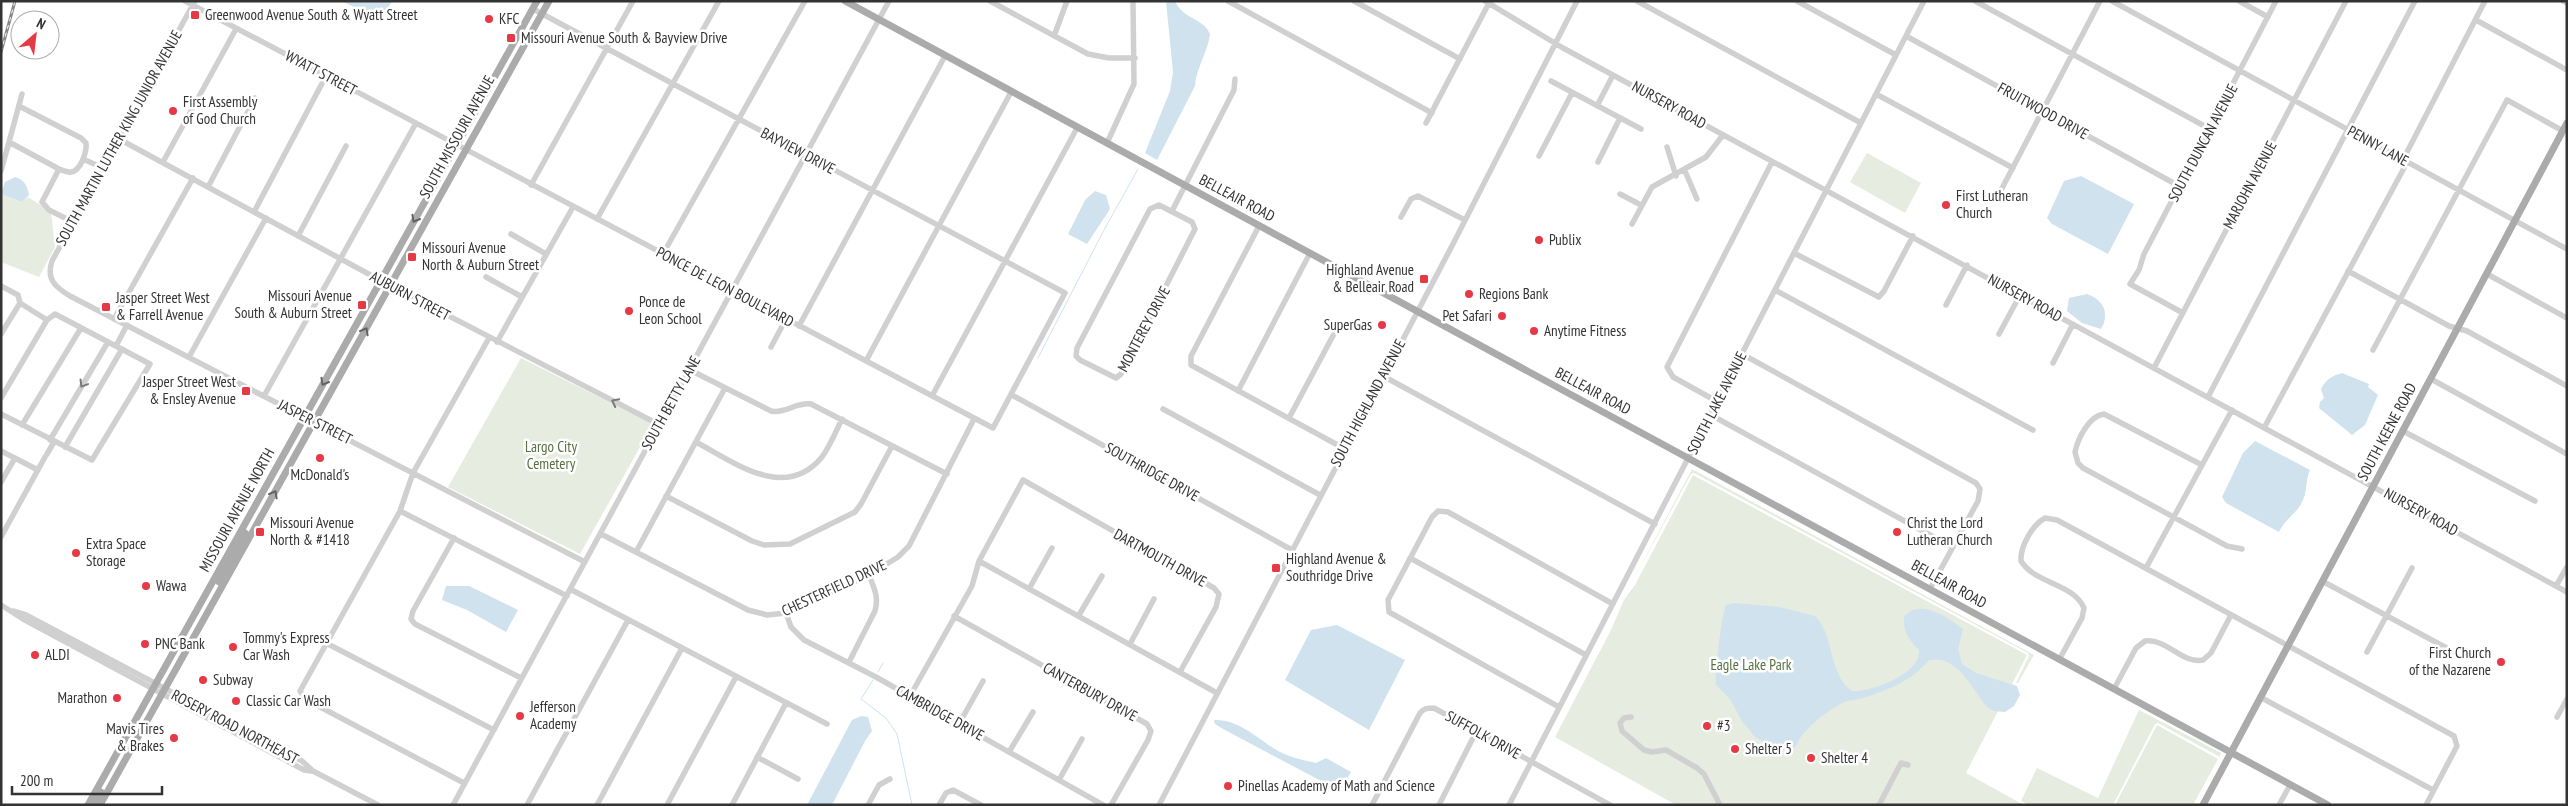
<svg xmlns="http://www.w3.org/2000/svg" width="2568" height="806" font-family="'PT Sans Narrow',sans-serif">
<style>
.green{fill:#e6ecdf}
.water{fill:#cfe2ee}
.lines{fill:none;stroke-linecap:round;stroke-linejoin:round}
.stream{stroke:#cfe2ee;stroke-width:1}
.minor{stroke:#d0d0d0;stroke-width:5.5}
.major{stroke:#ababab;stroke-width:7}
.rail-casing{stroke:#888;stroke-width:3}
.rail{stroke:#fff;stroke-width:1;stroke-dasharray:4;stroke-linecap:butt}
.oneway{stroke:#636363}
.oneway2{stroke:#7a7a7a}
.poi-dot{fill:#e63946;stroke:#fff;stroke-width:2}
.labels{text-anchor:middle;stroke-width:5;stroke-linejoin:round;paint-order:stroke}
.poi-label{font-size:15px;fill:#333;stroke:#fff;text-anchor:start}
.street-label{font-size:15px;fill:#333;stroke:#fff}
.park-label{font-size:15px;fill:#56703f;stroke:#fff}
</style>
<rect width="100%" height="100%" fill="#fff"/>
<path class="green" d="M1867,153L1921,183L1905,213L1850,182Z
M1,194L22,202L28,197L51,212L55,247L39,277L1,262Z
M521,358L653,424L580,554L448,487Z
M1692,469L2034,655L2018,683H2016L2029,656L2028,653L1694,473L1691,474L1630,586Z
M1693,475L2027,655L1966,773L2024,805H1676L1555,737L1610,632L1624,600L1635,585Z
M2139,710L2221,753L2220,757L2158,723L2155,724L2113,805H2029L2021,801L2037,768L2098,798Z
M2157,725L2218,759L2193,805H2115Z"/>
<path class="water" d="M342,1H392L382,19L375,18Z
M1166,1H1175C1182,19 1204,18 1210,34C1208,52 1196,68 1195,86L1157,160L1145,153L1170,91L1173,72Z
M2081,176L2134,204L2108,254L2052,224L2047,218L2064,181Z
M15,177C25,180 27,186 29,195L22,202L1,194L5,182Z
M1095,191L1106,195L1110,209L1087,244L1068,234L1085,200Z
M2087,294C2104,300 2110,314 2101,329L2082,323L2067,311L2069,298Z
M2342,373L2369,384L2368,387L2378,395L2365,425L2352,435L2319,408L2320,402L2324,398L2321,389C2326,379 2332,376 2342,373Z
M2255,441L2310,470C2305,480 2308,493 2301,504C2295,515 2285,519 2279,532L2226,503L2222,497L2243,453Z
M446,586H469L518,610L506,632L467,610L442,600Z
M1734,603L1779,607L1815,616C1835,636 1828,674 1852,691C1872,692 1921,674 1919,650C1909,640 1903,632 1904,617C1920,597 1949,618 1963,629L1958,649L1962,664L1976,673L2017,686L2020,695L2014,706L2005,712L1994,711L1987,707C1971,688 1958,655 1929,660C1912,681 1888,690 1863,698C1857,700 1850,700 1844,702C1831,708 1800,731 1797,745L1790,750H1780L1756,738L1742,721L1730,699L1716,685C1714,678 1722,612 1726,605Z
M1337,625L1405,660L1369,730L1285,680L1311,630Z
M861,716L868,717L872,731L865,741L832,805H807L852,720Z
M1214,720C1239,719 1258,739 1278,751C1289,757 1303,760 1316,763L1326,758L1351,772L1340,791L1223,729L1215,724Z"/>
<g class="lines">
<path class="stream" d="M1038,358L1104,230L1138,169
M878,672L883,663
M873,680L861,699L886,718L897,734L912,805"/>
<path class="minor" d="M185,1L993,428L1065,293L533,9
M195,1L52,261C46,279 55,287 70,296L585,562
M990,1L1088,54L1109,58H1135
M1228,1L1432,113
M1354,1L1460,59
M1485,1L1563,48L2567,592
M1637,1L1861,123
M1797,1L1896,55
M1975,1L2210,129
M2112,1L2567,249
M2239,1L2268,17
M2563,1L2567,3
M2476,20L2567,70
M1054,36L1067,1
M1906,36L2179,186
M1551,81L1641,129
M22,94L9,142L59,169L42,202L49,210L73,222
M1876,94L2013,168
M19,106L81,138L86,143C87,151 81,171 71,172C68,173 62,170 59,169
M1597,106L1613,75
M1426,123L1489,3
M119,139L389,285L658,424
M1107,143L1134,84L1133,1
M1667,147L1676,176
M1539,156L1572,93
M83,159L103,168
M163,162L236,29
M1598,162L1620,118
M1,171L9,142
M1685,171L1697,199
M531,185L633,1
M208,187L255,98
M1620,194L1641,205
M1999,194L2100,1
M1159,205L1192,222L1195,229L1121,374L1116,378L1080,360L1076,356L1077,348L1150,209Z
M1172,211L1234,90L1235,79
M254,212L326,76
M1401,217L1411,199L1418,196L1465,220
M597,219L719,1
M1632,224L1652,187L1706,157L1723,135
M1259,226L1191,356V365L1345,449
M511,234L546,254
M298,236L346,146
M1794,253L1879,297L1884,291L1913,236
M663,254L805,1
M2348,271L2449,326L2467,331L2567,386
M2487,274L2567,318
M486,277L522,297
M1,286L18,295L20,303L47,320
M1775,290L2033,430
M1946,305L1967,265
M2183,313L2130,284L2139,270L2144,254L2276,1
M114,319L193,178
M799,326L945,56
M1,334L20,303
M1999,334L2020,295
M497,342L573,207
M116,346L127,325
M771,347L786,319
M2373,350L2507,100L2563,131
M1742,354L1976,483L1980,489L1978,501L1930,589
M189,357L266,218
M866,361L1011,92
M2053,363L2073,324
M2154,368L2346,1
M690,370L771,411C785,414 796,402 811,404L947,474
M1383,376L1655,524
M2431,379L2567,454
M1238,391L1310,253
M1012,395L1292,550
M264,396L416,123
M932,396L1077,128
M2208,397L2415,1
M1,398L47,320L55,314L150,364L92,460L1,414
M1718,402L1673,377L1667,367L1772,162
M1163,409L1320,495
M1711,415L1952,547
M1289,418L1335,332
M22,425L81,328
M2264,428L2404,168L2406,154L2485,1
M2403,431L2535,501
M50,440L108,342
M696,442C734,462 785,502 822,457C830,446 836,431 842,419
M65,447L122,349
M1,451L38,470
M47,454L54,442
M2202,465L2104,414C2089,416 2078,438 2075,452L2078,463L2083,468L2227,546L2242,549
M1,482L15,458
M666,496L752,541L764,545L790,544L855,512L861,504L892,446
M400,511L567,596
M601,534L748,610L767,615L786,613L869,575L898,557L909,546L974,419
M1,537L45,457
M454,538L413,611L411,619L415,624L521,678
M636,552L725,388
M1410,558L1586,655
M979,561L1217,693
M2146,568L2232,410
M2322,581L2456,653
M2556,586L2567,567
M570,589L827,724
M1029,589L1052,548
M1,605L23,619L304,770L311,771
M13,611L26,615L302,761L313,771L378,805
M786,613L791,627L804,640L876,677L1103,805
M1079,615L1102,576
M954,616L1147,724L1151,731L1148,740L1111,805
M326,643L494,730
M1130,644L1154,599
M2367,652L2412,568
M2059,660L2082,618L2084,608C2073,583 2035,584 2021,561C2020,547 2032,525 2045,518L2057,520L2454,736L2457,746L2426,805
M849,662L875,611C879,597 874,588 869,575
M2114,689L2136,648L2145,641C2167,638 2181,664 2203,660L2211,653L2231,615
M910,696L972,586L979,561L1023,480L1214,588L1219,594L1216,607L1180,672
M2260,697L2433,790
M1559,707L1389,612L1388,600L1432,517L1438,511L1448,512L1613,604
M1631,717L1624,718L1620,723L1622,731L1644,750L1652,752L1666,750L1697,768L1704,774L1720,805
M2557,717L2567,699
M959,724L983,681
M1009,752L1033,712
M757,757L798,779
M1059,780L1082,739
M464,783L305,699L300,691L400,511L413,473L489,338
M453,805L889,1
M527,805L628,620
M597,805L682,648
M667,805L736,677
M732,805L786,703
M868,805L879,785L890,779
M939,805L946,793L953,790L981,805
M1159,805L1454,242L1577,1
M1372,805L1420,713C1424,708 1428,708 1434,708L1610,805
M1439,805L1476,732
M1509,805L1924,1
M1879,805L1901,763L1908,765
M2279,805L2290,785"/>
<path class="major" d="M845,1L2328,805
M236,560L237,550L245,533
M219,582L230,562V553
M88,805L537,1
M94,805L101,792
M100,805L549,1
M2203,805L2567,123"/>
<g class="rail-casing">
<path id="rail" d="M1,52L15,1"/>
</g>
<use href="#rail" class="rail"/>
</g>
<defs><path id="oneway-chevron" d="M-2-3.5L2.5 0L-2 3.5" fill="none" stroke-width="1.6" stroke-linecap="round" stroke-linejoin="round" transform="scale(1.25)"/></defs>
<g class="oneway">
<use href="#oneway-chevron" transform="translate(415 219) rotate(120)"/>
<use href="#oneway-chevron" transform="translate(365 331) rotate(-61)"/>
<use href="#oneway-chevron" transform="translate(324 382) rotate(120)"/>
<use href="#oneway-chevron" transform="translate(274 494) rotate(-61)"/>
</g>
<g class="oneway2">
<use href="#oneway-chevron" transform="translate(83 384) rotate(121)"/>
<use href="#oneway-chevron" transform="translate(615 402) rotate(-153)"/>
</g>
<g class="poi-dot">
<rect x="190" y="10" width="10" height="10" rx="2.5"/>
<circle cx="489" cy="19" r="5"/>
<rect x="506" y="33" width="10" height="10" rx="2.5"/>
<circle cx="173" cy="111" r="5"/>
<circle cx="1946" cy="205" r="5"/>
<circle cx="1539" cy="240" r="5"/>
<rect x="407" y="252" width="10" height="10" rx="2.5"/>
<rect x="1419" y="274" width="10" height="10" rx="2.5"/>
<circle cx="1469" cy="294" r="5"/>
<rect x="357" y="300" width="10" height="10" rx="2.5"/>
<rect x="101" y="302" width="10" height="10" rx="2.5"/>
<circle cx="629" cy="311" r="5"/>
<circle cx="1502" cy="316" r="5"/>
<circle cx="1382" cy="325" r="5"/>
<circle cx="1534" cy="331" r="5"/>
<rect x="241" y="386" width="10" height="10" rx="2.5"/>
<circle cx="320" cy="458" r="5"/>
<rect x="255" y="527" width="10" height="10" rx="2.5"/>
<circle cx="1897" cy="532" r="5"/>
<circle cx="76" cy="553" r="5"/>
<rect x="1271" y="563" width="10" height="10" rx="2.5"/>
<circle cx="146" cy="586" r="5"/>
<circle cx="145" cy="644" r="5"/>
<circle cx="233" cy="647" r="5"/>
<circle cx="35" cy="655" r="5"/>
<circle cx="2501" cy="662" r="5"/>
<circle cx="203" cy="680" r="5"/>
<circle cx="117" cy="698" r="5"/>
<circle cx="236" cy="701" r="5"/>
<circle cx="520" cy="716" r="5"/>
<circle cx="1707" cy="726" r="5"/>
<circle cx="174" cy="738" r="5"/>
<circle cx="1735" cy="749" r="5"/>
<circle cx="1811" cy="758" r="5"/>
<circle cx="1228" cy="786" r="5"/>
</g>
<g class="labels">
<g class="poi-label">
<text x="205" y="20">Greenwood Avenue South &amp; Wyatt Street</text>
<text x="499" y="24">KFC</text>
<text x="521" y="43">Missouri Avenue South &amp; Bayview Drive</text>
<text x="183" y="107">First Assembly<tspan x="183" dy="17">of God Church</tspan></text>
<text x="1956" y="201">First Lutheran<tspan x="1956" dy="17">Church</tspan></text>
<text x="1549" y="245">Publix</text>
<text x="422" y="253">Missouri Avenue<tspan x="422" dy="17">North &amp; Auburn Street</tspan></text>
<text x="1414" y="275" text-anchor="end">Highland Avenue<tspan x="1414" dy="17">&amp; Belleair Road</tspan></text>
<text x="1479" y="299">Regions Bank</text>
<text x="352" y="301" text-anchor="end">Missouri Avenue<tspan x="352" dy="17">South &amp; Auburn Street</tspan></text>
<text x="116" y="303">Jasper Street West<tspan x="116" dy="17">&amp; Farrell Avenue</tspan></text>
<text x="639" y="307">Ponce de<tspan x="639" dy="17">Leon School</tspan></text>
<text x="1492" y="321" text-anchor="end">Pet Safari</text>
<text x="1372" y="330" text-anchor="end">SuperGas</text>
<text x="1544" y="336">Anytime Fitness</text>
<text x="236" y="387" text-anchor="end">Jasper Street West<tspan x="236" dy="17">&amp; Ensley Avenue</tspan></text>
<text x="320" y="480" text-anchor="middle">McDonald's</text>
<text x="270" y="528">Missouri Avenue<tspan x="270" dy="17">North &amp; #1418</tspan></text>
<text x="1907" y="528">Christ the Lord<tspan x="1907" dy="17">Lutheran Church</tspan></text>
<text x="86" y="549">Extra Space<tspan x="86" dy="17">Storage</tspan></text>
<text x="1286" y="564">Highland Avenue &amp;<tspan x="1286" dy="17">Southridge Drive</tspan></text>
<text x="156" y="591">Wawa</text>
<text x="243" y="643">Tommy's Express<tspan x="243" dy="17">Car Wash</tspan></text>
<text x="155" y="649">PNC Bank</text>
<text x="2491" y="658" text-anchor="end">First Church<tspan x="2491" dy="17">of the Nazarene</tspan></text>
<text x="45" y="660">ALDI</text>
<text x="213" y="685">Subway</text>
<text x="107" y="703" text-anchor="end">Marathon</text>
<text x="246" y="706">Classic Car Wash</text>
<text x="530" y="712">Jefferson<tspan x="530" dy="17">Academy</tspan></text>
<text x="1717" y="731">#3</text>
<text x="164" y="734" text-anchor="end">Mavis Tires<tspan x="164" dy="17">&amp; Brakes</tspan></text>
<text x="1745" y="754">Shelter 5</text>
<text x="1821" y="763">Shelter 4</text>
<text x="1238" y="791">Pinellas Academy of Math and Science</text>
</g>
<g class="street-label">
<text transform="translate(321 73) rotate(28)" y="5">WYATT STREET</text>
<text transform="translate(1669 105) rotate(29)" y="5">NURSERY ROAD</text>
<text transform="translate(2043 111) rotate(29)" y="5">FRUITWOOD DRIVE</text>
<text transform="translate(457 137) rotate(-61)" y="5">SOUTH MISSOURI AVENUE</text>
<text transform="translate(119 138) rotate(-61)" y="5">SOUTH MARTIN LUTHER KING JUNIOR AVENUE</text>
<text transform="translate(2203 143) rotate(-62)" y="5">SOUTH DUNCAN AVENUE</text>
<text transform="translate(2378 146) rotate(29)" y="5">PENNY LANE</text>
<text transform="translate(798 151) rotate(28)" y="5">BAYVIEW DRIVE</text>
<text transform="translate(2250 185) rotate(-62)" y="5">MARJOHN AVENUE</text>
<text transform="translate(1237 198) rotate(28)" y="5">BELLEAIR ROAD</text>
<text transform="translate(725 287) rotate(28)" y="5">PONCE DE LEON BOULEVARD</text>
<text transform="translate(410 296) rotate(28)" y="5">AUBURN STREET</text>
<text transform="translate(2025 298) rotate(29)" y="5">NURSERY ROAD</text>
<text transform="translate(1144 329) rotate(-62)" y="5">MONTEREY DRIVE</text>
<text transform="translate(1593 391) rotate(28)" y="5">BELLEAIR ROAD</text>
<text transform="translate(671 403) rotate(-61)" y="5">SOUTH BETTY LANE</text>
<text transform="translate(1368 403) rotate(-62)" y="5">SOUTH HIGHLAND AVENUE</text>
<text transform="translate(1717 403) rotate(-63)" y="5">SOUTH LAKE AVENUE</text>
<text transform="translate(315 422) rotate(27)" y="5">JASPER STREET</text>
<text transform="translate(2387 432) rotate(-62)" y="5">SOUTH KEENE ROAD</text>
<text transform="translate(1152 472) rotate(29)" y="5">SOUTHRIDGE DRIVE</text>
<text transform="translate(237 510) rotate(-61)" y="5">MISSOURI AVENUE NORTH</text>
<text transform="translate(2421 512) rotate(29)" y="5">NURSERY ROAD</text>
<text transform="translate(1160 558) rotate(29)" y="5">DARTMOUTH DRIVE</text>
<text transform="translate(1949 584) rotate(29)" y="5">BELLEAIR ROAD</text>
<text transform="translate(834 588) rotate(-25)" y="5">CHESTERFIELD DRIVE</text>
<text transform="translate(1090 692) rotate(29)" y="5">CANTERBURY DRIVE</text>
<text transform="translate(940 713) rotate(29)" y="5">CAMBRIDGE DRIVE</text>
<text transform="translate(235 727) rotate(28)" y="5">ROSERY ROAD NORTHEAST</text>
<text transform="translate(1483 735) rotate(29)" y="5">SUFFOLK DRIVE</text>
</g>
<g class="park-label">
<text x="551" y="452">Largo City<tspan x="551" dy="17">Cemetery</tspan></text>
<text x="1751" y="670">Eagle Lake Park</text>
</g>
</g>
<rect width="2568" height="806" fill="none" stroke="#333333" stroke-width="5"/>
<g transform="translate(35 35) rotate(28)"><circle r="24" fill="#ffffff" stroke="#adadad"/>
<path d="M0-4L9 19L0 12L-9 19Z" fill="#e63946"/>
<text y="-8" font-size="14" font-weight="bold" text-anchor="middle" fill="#333333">N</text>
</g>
<path d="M12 786v8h150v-8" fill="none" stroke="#333333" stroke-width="2.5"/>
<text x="20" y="786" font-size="15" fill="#333333" stroke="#ffffff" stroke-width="4" paint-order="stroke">200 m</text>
</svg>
